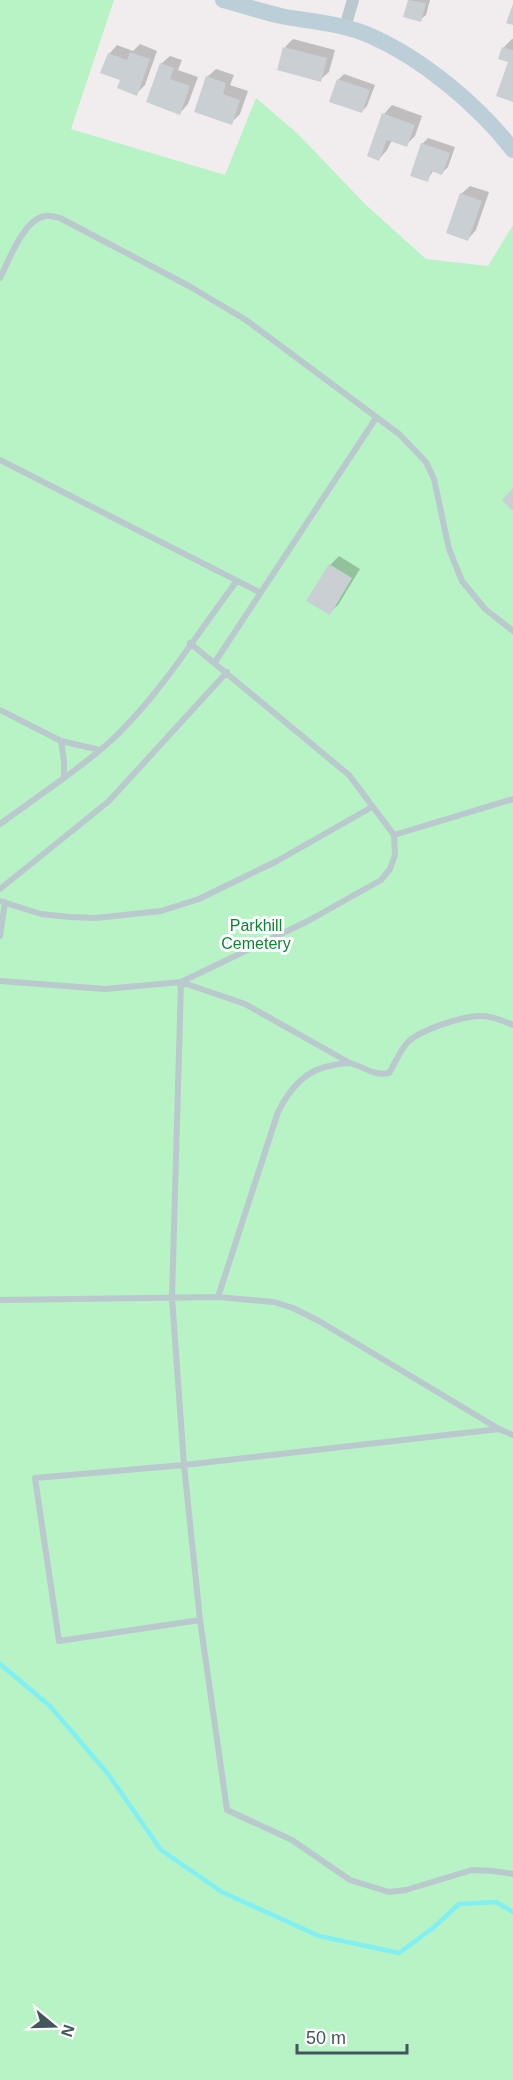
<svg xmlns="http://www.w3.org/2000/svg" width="513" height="2080" font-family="Arial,sans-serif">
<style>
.green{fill:#b7f3c4}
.shadow{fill:#0003}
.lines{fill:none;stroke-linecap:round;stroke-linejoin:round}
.stream{stroke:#80f0f4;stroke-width:4.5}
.building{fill:#c9cfd3}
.lane{stroke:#bac9ce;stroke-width:6}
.street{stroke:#bac9ce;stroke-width:12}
.secondary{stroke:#bcced7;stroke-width:16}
.labels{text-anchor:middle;stroke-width:6;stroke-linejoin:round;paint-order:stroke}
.park-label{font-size:16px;fill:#0e8534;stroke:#fff}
</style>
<rect width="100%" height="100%" fill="#f1edee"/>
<path class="green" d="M0,0H114L71,129L225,175L256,98L298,134L366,205L426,259L488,266L513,225V2080H0Z"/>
<path class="shadow" d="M409,0H430L426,15L420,20L405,16Z
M293,39L335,50L329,72L320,80L285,47Z
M512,39H513V100L510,61L504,47Z
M140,44L157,51L145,85L136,94L109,54L117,45L133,51Z
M170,56L182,60L178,70L198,77L188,104L180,113L161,64Z
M216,69L234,75L230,85L248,91L240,114L231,123L207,77Z
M344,74L375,85L367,106L362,111L338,80Z
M392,105L422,116L415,136L406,145L392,140L387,150L379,159L384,114Z
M428,138L455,147L448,167L442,173L434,170L427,180L422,144Z
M470,186L489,192L476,230L468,239L461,194Z
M339,556L360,569L338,605L329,613L330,565Z"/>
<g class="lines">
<path class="stream" d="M0,1664L50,1706L108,1774L161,1850L222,1892L319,1936L399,1953L433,1928L459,1904L496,1902L513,1912"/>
</g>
<path class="building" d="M408,0L426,3L421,22L403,17Z
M513,4V25L506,23Z
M283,47L327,58L321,82L277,70Z
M502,47L513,50V102L496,96L508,62L498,59Z
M130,52L150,59L137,96L117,88L120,80L100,73L108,53L127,60Z
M160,63L174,68L170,79L190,86L180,115L146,102Z
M206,76L226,83L223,94L240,100L232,125L194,112Z
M337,79L370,90L362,113L329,102Z
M382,113L415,125L407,147L387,140L379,161L367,156Z
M421,143L450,153L442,175L431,171L428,182L410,176Z
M460,193L482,201L468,241L446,233Z
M513,488V511L502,500Z
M329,564L352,578L330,615L306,601Z"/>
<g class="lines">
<path class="lane" d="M0,278C9,260 24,219 45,216C49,215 55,217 60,218L189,286L246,320L399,434L426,462L434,479L449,549L462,581L485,609L513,631
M0,460L259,592
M190,643L349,775L394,835
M215,662L376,418
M0,710L61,741L64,761V778L0,824
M61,741L100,750
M64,778C84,763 104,749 121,731C164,688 199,631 236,582
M0,889L109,801L227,672
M0,901L41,914L70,917L96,918L161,911L199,899L277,861L372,807
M0,936L5,902
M0,981L105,989L181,982L308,921L381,880L390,869L395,855L394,835L513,799
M350,1063L245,1004L181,982L172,1298L184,1465L200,1620L227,1810L292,1840L350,1880L389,1892L406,1890L472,1870L493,1871L513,1874
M218,1297L278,1112C290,1088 306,1069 334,1065C340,1064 347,1062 353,1064C366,1068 374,1076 389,1073C395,1064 400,1050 408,1042C420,1030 465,1015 482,1016C493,1016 503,1021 513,1025
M0,1300L218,1297L274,1302L293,1308L319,1321L499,1429
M200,1620L59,1641L35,1478L184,1465L499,1429L513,1435"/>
<path class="street" d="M345,27L353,0"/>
<path class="secondary" d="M223,0C242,5 262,12 281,16C311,22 342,23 371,36C423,59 478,105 513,150"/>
</g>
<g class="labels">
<g class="park-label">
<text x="256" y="931">Parkhill<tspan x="256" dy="18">Cemetery</tspan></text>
</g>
</g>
<g transform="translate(54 2026) rotate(109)" stroke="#ffffff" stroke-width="4.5" paint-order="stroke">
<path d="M0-4.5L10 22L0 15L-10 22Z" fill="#44565d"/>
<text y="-9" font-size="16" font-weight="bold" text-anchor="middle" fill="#44565d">N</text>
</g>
<path d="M297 2044v9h110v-9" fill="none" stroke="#44565d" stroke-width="3"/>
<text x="306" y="2044" font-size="18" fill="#44565d" stroke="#ffffff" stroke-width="4.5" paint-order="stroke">50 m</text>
</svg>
